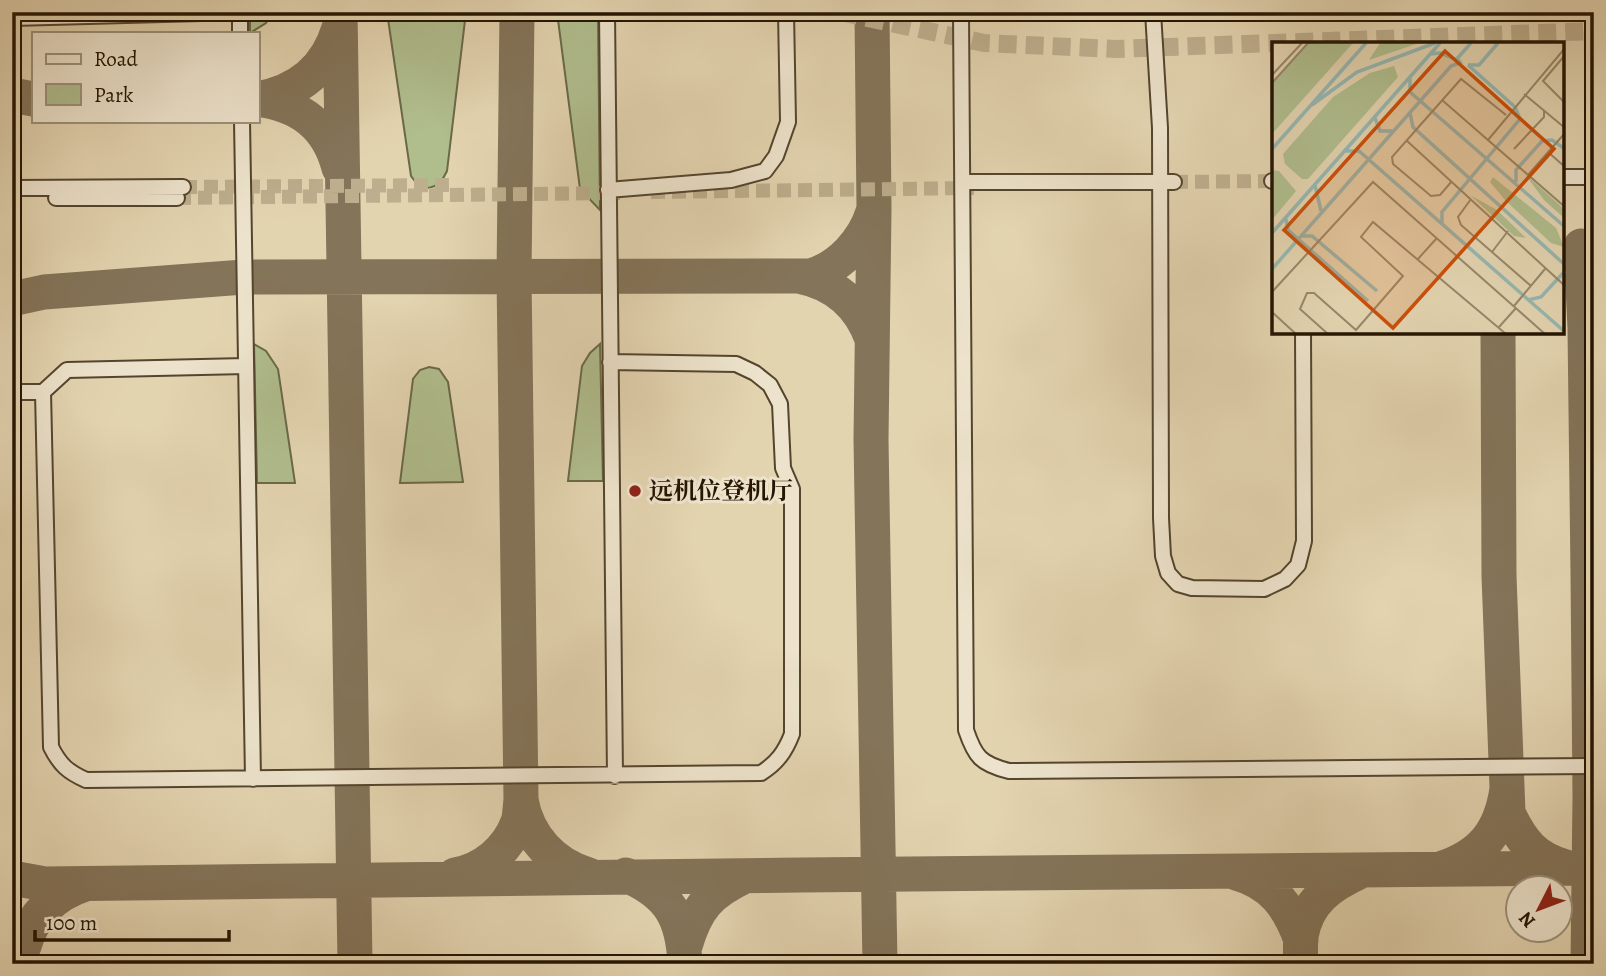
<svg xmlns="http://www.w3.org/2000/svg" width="1606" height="976" font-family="Alegreya,'Noto Serif SC',serif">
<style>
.green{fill:#b0bd8d;stroke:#6a6948;stroke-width:2}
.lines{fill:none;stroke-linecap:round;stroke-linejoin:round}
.taxiway{stroke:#847459;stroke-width:35}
.minor-tunnel{stroke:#bdae8d;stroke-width:14;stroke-dasharray:14 7;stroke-linecap:butt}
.major-tunnel{stroke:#bdae8d;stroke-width:18;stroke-dasharray:18 9;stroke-linecap:butt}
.minor-casing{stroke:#54452e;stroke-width:18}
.minor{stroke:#ede3cc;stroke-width:14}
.poi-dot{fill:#8f2418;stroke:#ede3cc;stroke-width:2.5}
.labels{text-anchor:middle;stroke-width:6;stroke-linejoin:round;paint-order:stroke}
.poi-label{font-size:24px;font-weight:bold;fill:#251502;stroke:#ede3cc;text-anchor:start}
.inset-river{fill:none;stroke:#96b7b1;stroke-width:3.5}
.inset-road{fill:none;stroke:#97886a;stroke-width:2}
.view{fill:#cb4f0a;fill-opacity:0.15;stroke:#cb4f0a;stroke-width:3.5}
.inset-edge{fill:none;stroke:#251502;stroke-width:3.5}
</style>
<rect width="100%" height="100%" fill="#e3d4b0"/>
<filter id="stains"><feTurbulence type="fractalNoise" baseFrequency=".00286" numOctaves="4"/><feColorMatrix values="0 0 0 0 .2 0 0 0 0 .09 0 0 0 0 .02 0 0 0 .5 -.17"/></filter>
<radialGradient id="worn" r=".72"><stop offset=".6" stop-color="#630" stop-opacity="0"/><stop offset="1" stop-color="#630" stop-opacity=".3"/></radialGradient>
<path class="green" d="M250,12H272L266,23L250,33Z
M387,12H466L447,171C439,189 423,195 411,176Z
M557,12H598L600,210L580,189Z
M254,344L266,351L278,369L295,483H257Z
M600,344L603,481H568L582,366L590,353Z
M429,367L439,369L448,382L463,482L400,483L413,379L420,370Z"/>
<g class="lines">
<path class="taxiway" d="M340,12L355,964
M517,12L514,276L521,800C527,836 553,865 589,875
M872,12L874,209L871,440L880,964
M12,95L33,99
M257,99C300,105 328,125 339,168
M257,99C299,92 327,69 339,28
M1581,246L1585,328L1588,573L1590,797L1588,964
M799,276C834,283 860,305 872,339
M12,299L44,292L244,277L811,276C840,267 864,241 873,212
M1498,332L1499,576L1508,813C1522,842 1534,858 1566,867
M1440,869C1482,856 1501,831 1507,789
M1236,873C1272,883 1289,906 1301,940
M455,875C483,870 508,850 518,822C520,816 520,807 521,800
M626,875C670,894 683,918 685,964
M12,878L45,884L801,875L1594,868
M24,946C33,914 54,894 85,884
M685,946C696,908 709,893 745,876
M1300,964C1301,955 1300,945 1301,936C1307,901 1330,885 1361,871"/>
<path class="minor-tunnel" d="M1174,182L1272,181
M183,187L450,185
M651,192L974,188
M177,198L620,193"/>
<path class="major-tunnel" d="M840,12L984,43L1116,49L1594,31"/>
<g class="minor-casing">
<path id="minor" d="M607,12L615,776
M961,12L966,730C975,757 981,764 1009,771L1594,766
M1153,12L1160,128L1161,518L1163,556L1168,573L1178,584L1192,588L1264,589L1285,579L1298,565L1304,541L1303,332
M12,18L240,12V33
M242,121L253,779
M1562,177H1594
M1272,181H1274
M969,182H1174
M12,188L183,187
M608,190L731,180L765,171L776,156L788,122L786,12
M56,198H177
M12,392H43L67,370L246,366
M43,392L51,747C60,765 68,772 86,780L761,773C777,763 785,752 792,734V489L783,468L780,404L770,385L755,373L736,364L610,362"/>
</g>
<use href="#minor" class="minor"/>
</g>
<circle class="poi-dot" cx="635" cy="491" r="7"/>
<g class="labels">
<g class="poi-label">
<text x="649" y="499">远机位登机厅</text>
</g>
</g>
<g transform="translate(1272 42)">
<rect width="292" height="292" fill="#e3d4b0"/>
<path d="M37,1H81L0,92V42ZM108,1H147L97,18ZM122,24L126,35L36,137H30L13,122L11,112L61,55L98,31ZM0,128L7,129L24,149L0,178ZM253,132L292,167V176L272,158ZM221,135L284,186L292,205L279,201L233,158L218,140ZM198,153L225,168L254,196L242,194Z" fill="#b0bd8d"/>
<path class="inset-river" d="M158,12L168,11L188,19M183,19L199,1M196,23H207L226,1M138,36V50L293,185M40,63L85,30L163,1M138,71L141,85L293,223M103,76L108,89H121M0,107L94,1M72,109H87L293,290M244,140V128L270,99L280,98L293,107M43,143L49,169M14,177L16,188L96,259M170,181V170L248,77L243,65L196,23M0,191L168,1M30,194H40L105,249M0,227L179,24L190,20M256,258L269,255L293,229"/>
<path class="inset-road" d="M293,13L271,39L293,61M0,33L30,1M0,41L36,1M252,52L293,86M170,58L293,165M134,98L293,244M216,98L293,6M242,107L272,75V69M276,110L293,125M256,133L293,91M180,139L168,153L159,154L121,122L120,115L189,37L234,73M199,157L186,175L189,183L259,244M220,210L236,189M145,218L164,197M0,250L101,140L273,292M242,264L273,227M0,270L24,292M227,285L244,266M56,292L28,267L35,251H42L84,288L131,234L89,195L101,180L234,292"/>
<path class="view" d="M173,9L282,107L121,286L12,188Z"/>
<rect width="292" height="292" class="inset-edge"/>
</g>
<rect width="1606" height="976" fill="none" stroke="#e3d4b0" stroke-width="42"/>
<rect x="14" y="14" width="1578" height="948" fill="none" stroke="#251502" stroke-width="3.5"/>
<rect x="21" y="21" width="1564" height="934" fill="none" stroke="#251502" stroke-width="2"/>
<rect x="32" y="32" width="228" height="91" fill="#ede3cc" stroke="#9d917b" stroke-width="2"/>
<rect x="46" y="54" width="35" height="10" fill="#ede3cc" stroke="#9d917b" stroke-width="2"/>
<text x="94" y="66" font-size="21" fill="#251502">Road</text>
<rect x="46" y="84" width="35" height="21" fill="#b0bd8d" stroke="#9d917b" stroke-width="2"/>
<text x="94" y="102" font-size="21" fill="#251502">Park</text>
<g transform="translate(1539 909) rotate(228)"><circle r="33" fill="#ede3cc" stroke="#9d917b" stroke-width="2"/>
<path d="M0-5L12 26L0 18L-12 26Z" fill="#8f2418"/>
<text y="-10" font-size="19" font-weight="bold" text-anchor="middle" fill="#251502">N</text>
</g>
<path d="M35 930v10h194v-10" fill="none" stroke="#251502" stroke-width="3.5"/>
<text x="46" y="930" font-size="21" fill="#251502" stroke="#ede3cc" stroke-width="5" paint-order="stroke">100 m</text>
<rect width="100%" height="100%" filter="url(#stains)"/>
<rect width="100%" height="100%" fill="url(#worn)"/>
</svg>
